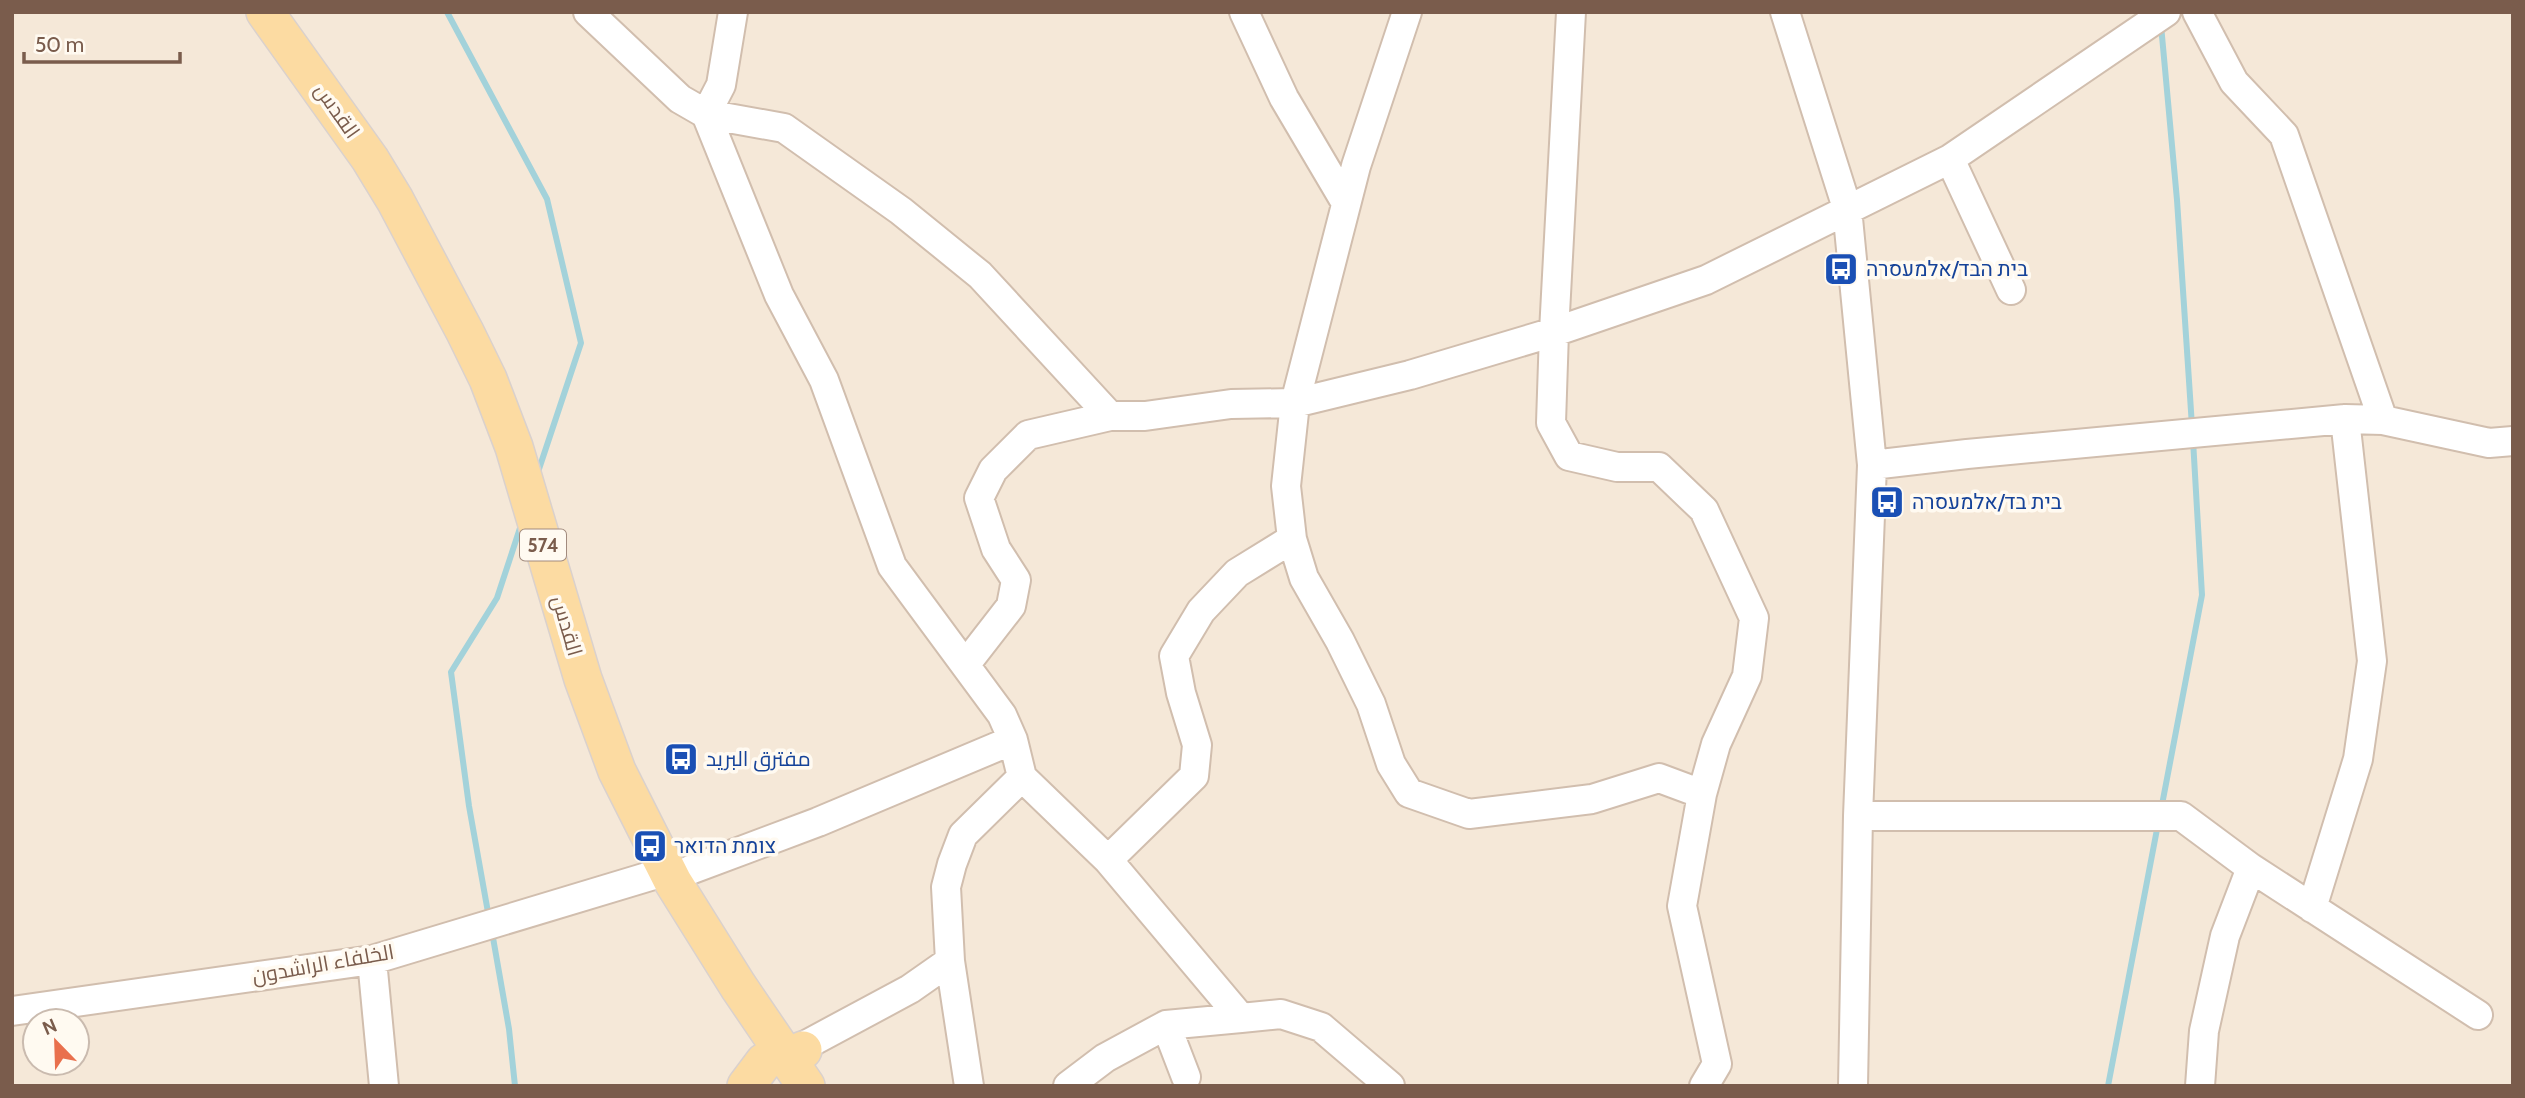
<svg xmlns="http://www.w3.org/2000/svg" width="2525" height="1098" font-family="Cabin,Cairo,Heebo,sans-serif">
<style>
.residential{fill:#f5e8d8;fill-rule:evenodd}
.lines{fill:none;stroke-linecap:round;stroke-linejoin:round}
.stream{stroke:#a3d2da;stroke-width:6}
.minor-casing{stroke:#d1beae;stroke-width:32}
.major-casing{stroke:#dad1cd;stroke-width:40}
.minor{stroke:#fff;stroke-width:28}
.major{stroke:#fcdba2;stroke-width:37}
.labels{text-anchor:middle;stroke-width:7;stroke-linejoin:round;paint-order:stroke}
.shield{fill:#fffaf1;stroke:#a28b7e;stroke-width:2}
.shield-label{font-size:19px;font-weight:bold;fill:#7a5c4c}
.street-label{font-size:21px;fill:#7a5c4c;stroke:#fffaf1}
.transit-label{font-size:21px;fill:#164399;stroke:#fffaf1;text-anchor:start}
</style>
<rect width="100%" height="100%" fill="#fdf6ea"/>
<path class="residential" d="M12,12H2513V1086H12ZM35,1021H77V1063H35Z"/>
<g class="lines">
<path class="stream" d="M447,12L547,199L581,343L537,475
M2161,25L2177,200L2192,426
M2161,810L2202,595L2193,440
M489,918L469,806L451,672L497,598L522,522
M492,932L509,1029L515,1086
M2108,1086L2158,824"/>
<g class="minor-casing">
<path id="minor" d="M588,12L680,99L706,114L779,295L824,380L892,566L1002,715L1013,740L1022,777L1108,860L1241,1018L1281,1014L1321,1027L1390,1086
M733,12L721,85L706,114L784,128L901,211L980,275L1110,416H1145L1231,404L1295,403L1410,375L1554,332L1706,280L1950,159L2166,12
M1244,12L1284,98L1346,203
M1407,12L1356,166L1295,403L1286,486L1292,539L1304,578L1340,641L1371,704L1391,764L1409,793L1469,814L1592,799L1659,778L1702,794
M1571,12L1554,332L1551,423L1569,456L1617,467H1659L1704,510L1754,618L1747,676L1716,744L1702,794L1682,906L1717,1064L1704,1086
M1785,12L1847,208L1872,465L1858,816L1853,1086
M2197,12L2234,82L2284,135L2383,420
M1950,159L2011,290
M1872,465L1967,454L2345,419L2383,420L2489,443L2513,441
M966,664L1011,606L1016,580L996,549L979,498L993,470L1028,435L1110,416
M1858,816H2181L2251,868L2478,1015
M1108,860L1194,776L1197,745L1181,693L1174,656L1201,611L1237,573L1292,539
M690,870L818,822L1013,740
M2312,908L2358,759L2372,661L2345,419
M372,960L384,1086
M12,1011L372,960L667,871
M804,1046L910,989L950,961
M1186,1077L1166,1025L1241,1018
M969,1086L950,961L946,887L952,864L963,835L1022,777
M1068,1086L1105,1058L1166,1025
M2200,1086L2204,1031L2225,936L2251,868"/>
</g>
<g class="major-casing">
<path id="major" d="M265,12L370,159L395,200L465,332L488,379L514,447L583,679L617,771L673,882L738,986L806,1086
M746,1086L764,1062L782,1052L792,1055L803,1050"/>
</g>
<use href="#minor" class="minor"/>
<use href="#major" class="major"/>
</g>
<defs>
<g id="bus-square" transform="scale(1.75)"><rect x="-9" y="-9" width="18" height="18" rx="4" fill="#1a4fb4" stroke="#fffaf1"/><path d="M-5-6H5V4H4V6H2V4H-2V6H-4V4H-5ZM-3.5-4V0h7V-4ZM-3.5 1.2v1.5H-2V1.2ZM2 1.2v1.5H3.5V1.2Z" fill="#fff"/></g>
</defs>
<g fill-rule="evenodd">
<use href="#bus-square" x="1841" y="269"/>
<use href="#bus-square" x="1887" y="502"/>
<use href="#bus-square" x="681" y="759"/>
<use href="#bus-square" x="650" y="846"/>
</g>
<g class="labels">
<rect class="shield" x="520" y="529.5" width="46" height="31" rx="5"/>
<g class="shield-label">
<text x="543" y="552">574</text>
</g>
<g class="street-label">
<text transform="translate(337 111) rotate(55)" y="7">القدس</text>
<text transform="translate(567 626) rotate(74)" y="7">القدس</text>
<text transform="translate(323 964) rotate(-10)" y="7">الخلفاء الراشدون</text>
</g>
<g class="transit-label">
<text x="1866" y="276">בית הבד/אלמעסרה</text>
<text x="1912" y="509">בית בד/אלמעסרה</text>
<text x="706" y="766">مفترق البريد</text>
<text x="674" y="853">צומת הדואר</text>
</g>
</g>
<rect width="2525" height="1098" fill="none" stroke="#7a5c4c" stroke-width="28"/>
<g transform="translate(56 1042) rotate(337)"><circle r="33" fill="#fffaf1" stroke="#cabbaf" stroke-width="2"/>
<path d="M0-5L12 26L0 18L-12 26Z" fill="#e9704d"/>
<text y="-10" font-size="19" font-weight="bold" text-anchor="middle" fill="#7a5c4c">N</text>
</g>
<path d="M24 52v10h156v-10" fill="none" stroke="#7a5c4c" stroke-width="3.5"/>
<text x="35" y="52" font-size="21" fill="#7a5c4c" stroke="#fffaf1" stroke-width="5" paint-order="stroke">50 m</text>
</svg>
